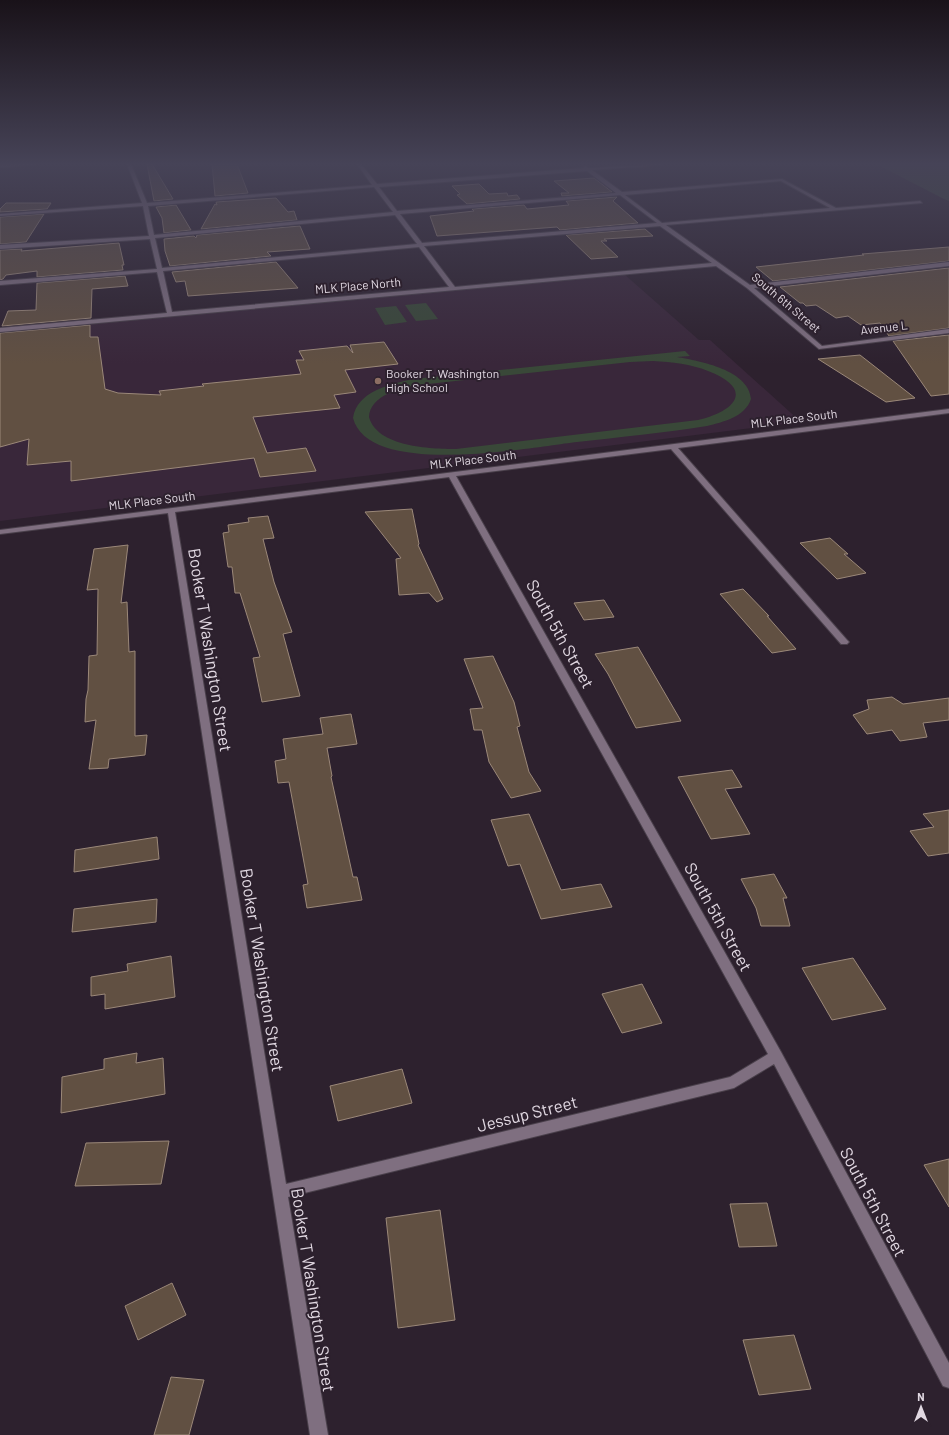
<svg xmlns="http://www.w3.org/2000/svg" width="949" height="1435" font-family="Barlow,sans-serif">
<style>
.built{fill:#39273a}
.green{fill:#394838;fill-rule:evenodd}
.building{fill:#615042;stroke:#9b8879}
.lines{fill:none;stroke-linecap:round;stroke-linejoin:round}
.minor-casing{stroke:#4a404b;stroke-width:2}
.minor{fill:#7f6f80;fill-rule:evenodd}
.education-dot{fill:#8d6e63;stroke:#2d212e;stroke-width:1.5}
.labels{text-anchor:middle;stroke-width:4;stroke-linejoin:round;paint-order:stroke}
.far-street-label{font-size:12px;fill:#e1d8e2;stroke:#2d212e}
.far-poi-label{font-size:12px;fill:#e1d8e2;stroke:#2d212e;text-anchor:start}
.near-street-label{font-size:17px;fill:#e1d8e2;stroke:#2d212e}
</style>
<rect width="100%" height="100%" fill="#2d212e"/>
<path class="built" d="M624,274L699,340H710L801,422L0,521V333Z"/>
<path class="green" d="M876,164H949V201L944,199Z
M426,303L438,319L416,321L405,305Z
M396,306L407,322L385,325L375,308Z
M685,351L690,356L677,357C700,361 749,370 751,399C745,417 723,422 707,426C664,433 620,437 577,442C532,447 369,479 353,418C357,391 391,384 413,379ZM653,361C672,362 691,364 708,371C755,389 736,411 698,420L456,449C431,449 377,447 369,417C370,395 401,388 419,385L630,362Z"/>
<path class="building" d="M147,164H152L173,199L154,201Z
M212,164H237L248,193L215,196Z
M594,178L612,192L562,196L561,193H569L554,181Z
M479,184L489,194L507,193L508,196L517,195L520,199L467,204L457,195L460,194L452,186Z
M617,197L613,201L638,223L560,230L557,227L437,236L430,216L474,211L472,209L524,205L527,209L569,205L566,201Z
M276,198L288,212L294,211L297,220L201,229L215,204L217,205L216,202Z
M6,203H51L47,209L0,212V209Z
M176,205L191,230L164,233L162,218L156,207Z
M44,214L26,242L0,244V217Z
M300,226L310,249L267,252L271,256L170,266L165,251L164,239L194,236L196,238L197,235Z
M645,229L653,236L604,239L607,241H601L618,257L591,259L566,235Z
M119,243L124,265H122L123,270L37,277V271L6,275L3,279L0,280V250L22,249L21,251Z
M949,247V261L773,281L756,267L864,255L862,254Z
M276,262L298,288L188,296L185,281L176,282L172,272Z
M949,268V328L889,336L880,323L861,325L848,316L836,318L816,305L806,306L803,303H800L780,287Z
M125,276L128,286L92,289L91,318L2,326L8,311L36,310L37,283Z
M90,325V337H98L105,389L118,393L161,395L159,391L204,386L202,384L301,374L296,360H304L299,351L347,346L353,353L350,345L384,342L398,364L345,370L356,392L334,395L340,408L253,417L267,453L306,448L316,471L260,477L254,458L71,481V461L27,465L29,439L0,447V333Z
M949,335V394L931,396L893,341Z
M860,355L915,398L886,402L818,359Z
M412,509L419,544L418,545L443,599L437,602L429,593L399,595L396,559L401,558L365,512Z
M268,516L274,538L263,539L274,582L292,632L283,634L300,696L262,702L253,658L260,657L240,593H235L232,567H228L223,533L229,532L228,525L249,522L248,518Z
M830,538L848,554H844L866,573L837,579L800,543Z
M128,545L121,603L127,602L129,652L135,651V736L147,735L145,755L109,759L108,768L89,769L96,720L85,722L86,699L88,690L89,656L97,655L98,589L87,590L94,549Z
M743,589L769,616H767L796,649L772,653L720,594Z
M604,600L614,617L584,620L574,603Z
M638,647L681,721L636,728L608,674L595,654Z
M493,656L514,702L520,726L517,727L529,772L541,791L511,798L489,762L482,730H474L470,709L483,708L464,659Z
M892,697L903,704L949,698V720L923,723L927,737L900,741L892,730L867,734L853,715L869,709L867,700Z
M351,714L357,744L327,748L332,776L331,777L353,877H357L362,900L307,908L303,885L308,884L289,782L278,783L275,761L286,759L283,739L323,734L320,718Z
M732,770L742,787L725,789L750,834L711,839L678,777Z
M949,810V853L928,856L910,831L934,827L923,814Z
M529,814L561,890L601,884L612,907L541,919L520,864L508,866L491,820Z
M157,837L159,859L74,872L75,850Z
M774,874L787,898H783L790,926H761L756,908L741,879Z
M157,899L156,922L72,932L74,909Z
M171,956L175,997L105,1009V994L91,996V977L128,971L127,964Z
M853,958L886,1009L832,1020L802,968Z
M642,984L662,1023L622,1033L602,994Z
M137,1053L136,1063L163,1058L165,1094L61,1113L62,1077L104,1069V1059Z
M402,1069L412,1103L338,1121L330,1086Z
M169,1141L161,1184L75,1186L86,1143Z
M949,1159V1207L924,1165Z
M767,1203L777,1246L739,1247L730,1204Z
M440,1210L455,1320L398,1328L386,1218Z
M172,1283L186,1315L138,1340L125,1306Z
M794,1335L811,1389L759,1395L743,1340Z
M171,1377L204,1380L189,1435H154Z"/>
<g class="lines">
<g class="minor-casing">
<path id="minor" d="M36,164L34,165L0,167V165Z
M127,164H131L147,203L372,185L357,164H361L377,184L584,168L583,167L585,166L589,168L663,164L661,165L592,170L622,192L782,179L836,208L920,201L922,203L666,225L750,285L949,262V266L754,288L822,346L949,329V333L819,349L747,288L716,266L0,332V328L167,313L157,272L0,285V281L157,269L150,239L0,249V245L149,236L143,206L0,216V214L142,203ZM587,171L616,193L397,211L379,187ZM781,181L830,208L662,223L625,195ZM374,187L393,212L154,235L148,206ZM620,195L657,223L422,243L400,214ZM395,215L417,244L162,268L155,238ZM660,226L712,263L455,287L424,246ZM419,247L449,287L172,312L163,271Z
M949,409V413L678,448L847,640L849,642L847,644H841L671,449L456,476L781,1052L949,1363V1388L943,1386L774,1064L734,1088L288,1197L328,1435H310L168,513L0,534V530ZM449,477L768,1054L730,1077L286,1184L175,512Z"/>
</g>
<use href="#minor" class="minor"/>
</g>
<linearGradient id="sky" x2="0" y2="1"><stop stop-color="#191219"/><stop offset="0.45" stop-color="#464357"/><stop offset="1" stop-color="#464357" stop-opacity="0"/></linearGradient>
<rect width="949" height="364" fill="url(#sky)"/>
<circle class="education-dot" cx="378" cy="381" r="4"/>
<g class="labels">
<g class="far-street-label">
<text transform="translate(358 286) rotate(-5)" y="4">MLK Place North</text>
<text transform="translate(786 303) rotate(40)" y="4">South 6th Street</text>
<text transform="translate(884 328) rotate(-7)" y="4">Avenue L</text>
<text transform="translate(794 419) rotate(-7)" y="4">MLK Place South</text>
<text transform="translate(473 460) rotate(-7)" y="4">MLK Place South</text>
<text transform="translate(152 501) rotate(-7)" y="4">MLK Place South</text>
</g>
<g class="far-poi-label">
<text x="386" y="378">Booker T. Washington<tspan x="386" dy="14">High School</tspan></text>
</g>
<g class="near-street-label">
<text transform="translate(560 634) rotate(61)" y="6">South 5th Street</text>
<text transform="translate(210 650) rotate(81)" y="6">Booker T Washington Street</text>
<text transform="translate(718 917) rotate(61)" y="6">South 5th Street</text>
<text transform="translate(262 970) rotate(81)" y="6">Booker T Washington Street</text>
<text transform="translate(527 1114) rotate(-14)" y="6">Jessup Street</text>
<text transform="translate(873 1202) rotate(62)" y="6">South 5th Street</text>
<text transform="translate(313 1290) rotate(81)" y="6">Booker T Washington Street</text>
</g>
</g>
<g transform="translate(921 1407)" stroke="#2d212e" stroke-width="3" paint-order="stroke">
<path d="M0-3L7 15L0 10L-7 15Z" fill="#e1d8e2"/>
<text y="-6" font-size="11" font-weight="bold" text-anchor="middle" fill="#e1d8e2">N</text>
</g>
</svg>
